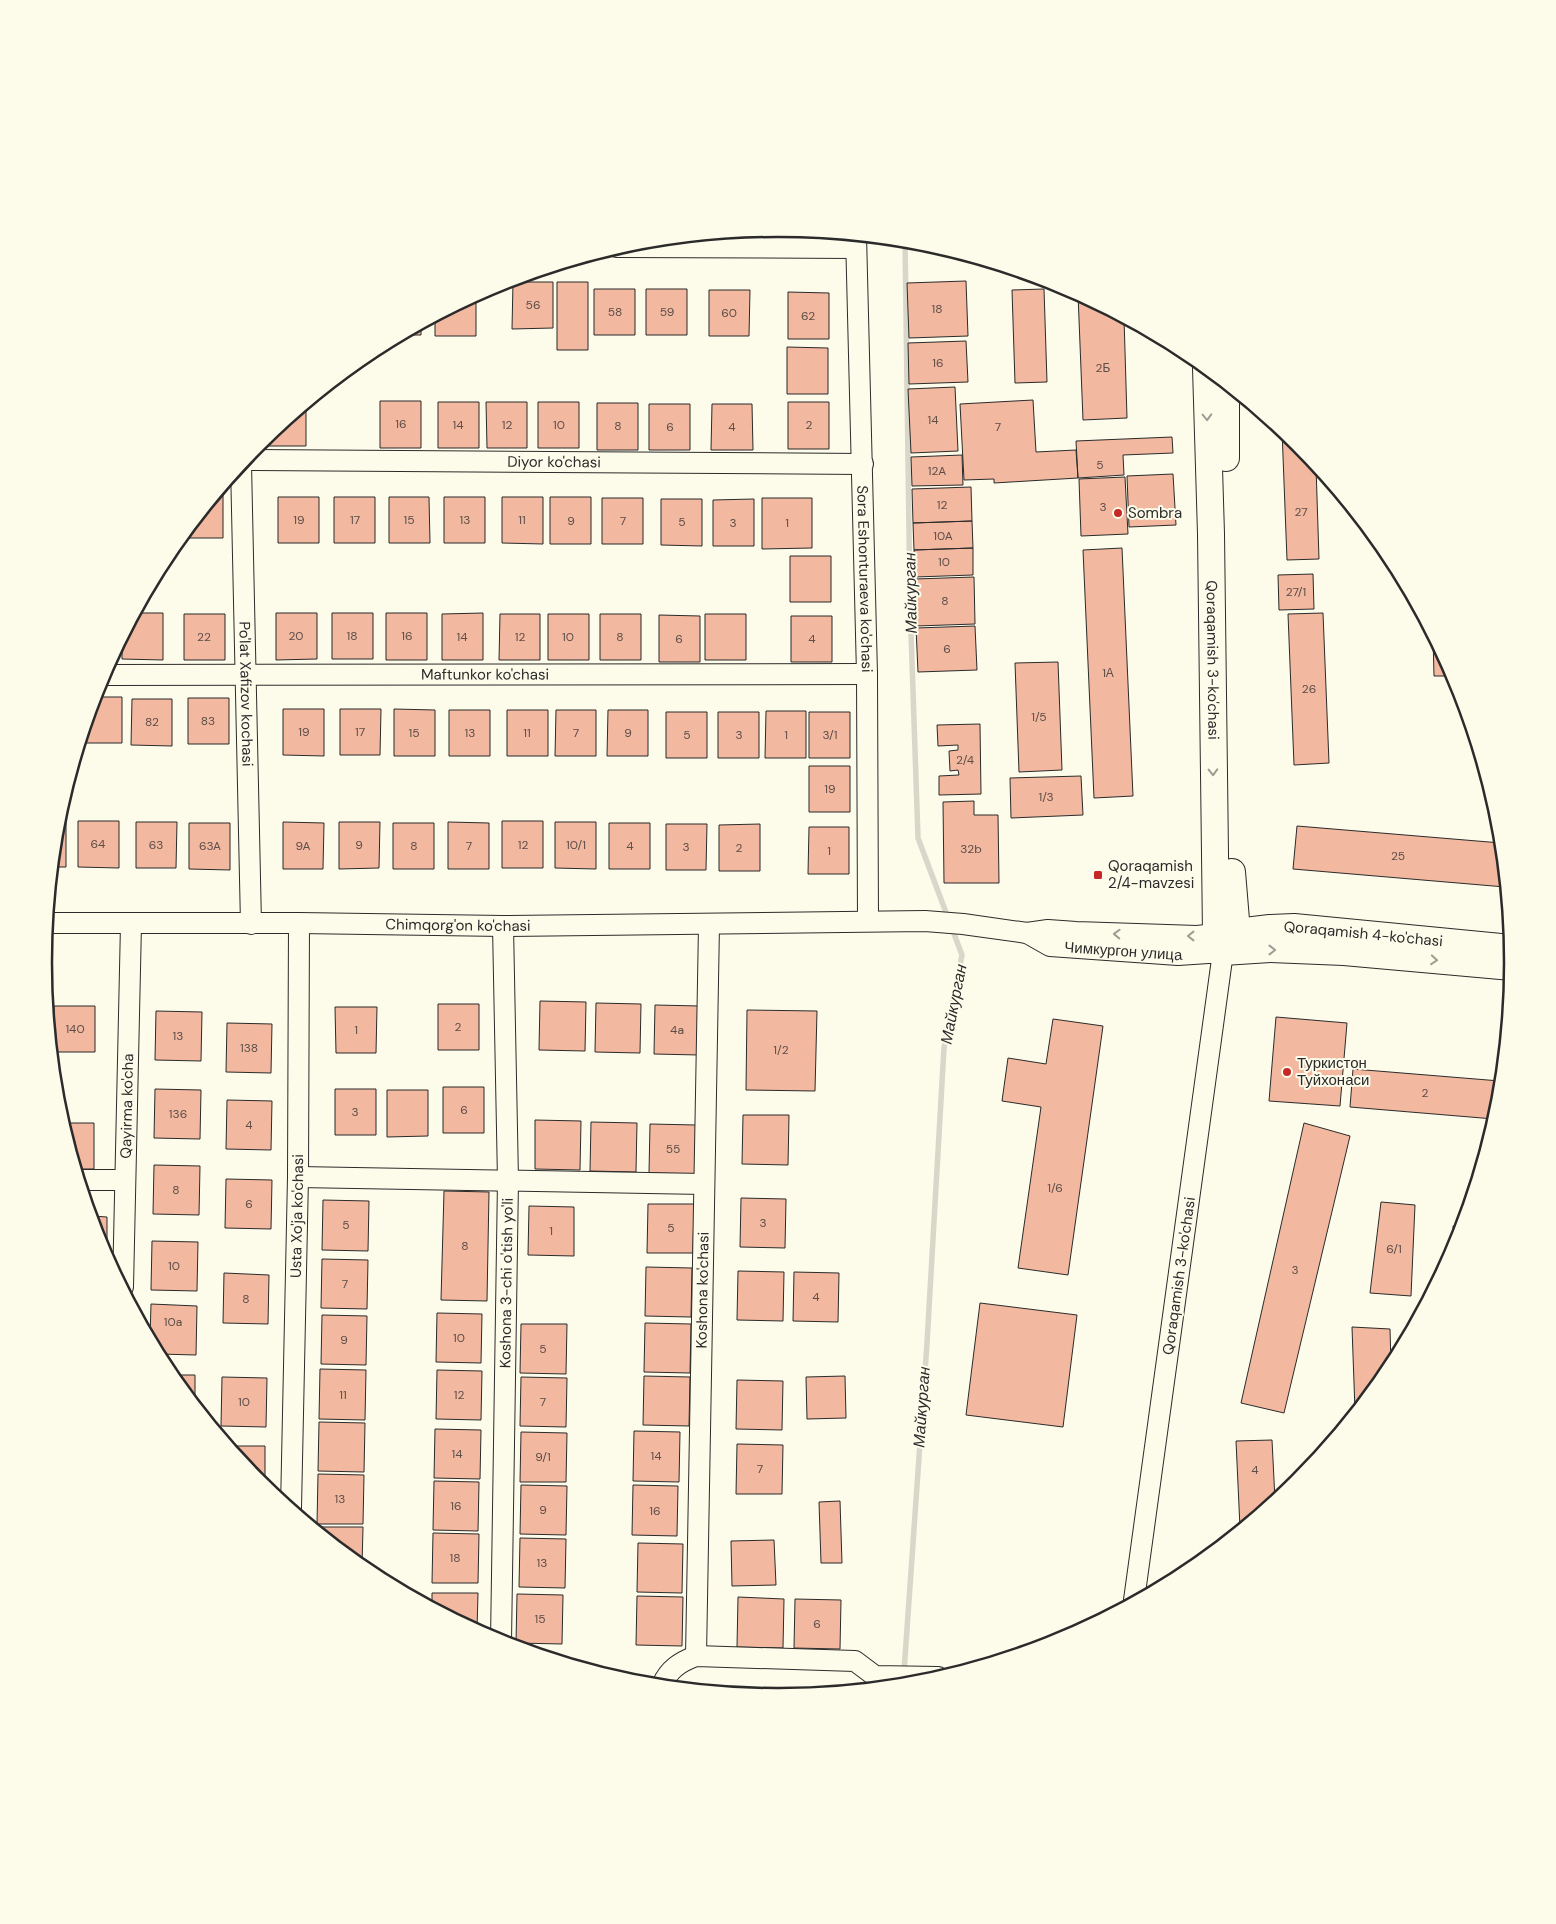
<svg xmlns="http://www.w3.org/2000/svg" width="1556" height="1924" font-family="'DM Sans',sans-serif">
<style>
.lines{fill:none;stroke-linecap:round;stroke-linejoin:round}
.stream{stroke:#d8d7c9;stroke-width:5.5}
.building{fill:#f2b8a0;stroke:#2b2b2b}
.minor-casing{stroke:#2b2b2b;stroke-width:22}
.major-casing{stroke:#2b2b2b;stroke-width:28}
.minor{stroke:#fdfbea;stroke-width:20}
.major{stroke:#fdfbea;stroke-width:26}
.oneway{stroke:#9e9d94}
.poi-dot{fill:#c62828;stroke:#fdfbea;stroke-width:2}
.labels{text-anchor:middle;stroke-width:4;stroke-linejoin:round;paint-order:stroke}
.number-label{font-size:12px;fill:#5d4e48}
.street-label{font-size:15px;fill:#2b2b2b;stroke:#fdfbea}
.poi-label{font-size:15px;fill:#2b2b2b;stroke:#fdfbea;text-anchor:start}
.water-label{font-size:16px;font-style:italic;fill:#2b2b2b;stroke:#fdfbea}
.rim{fill:none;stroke:#2b2b2b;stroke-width:2.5}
</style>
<rect width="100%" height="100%" fill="#fdfbea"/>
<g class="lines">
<path class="stream" d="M904,1672L927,1343L944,1048L962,955L918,838L910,603L905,240"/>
</g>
<path class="building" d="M966,281L968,336L909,338L907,283Z
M513,282H553V328L512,329Z
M557,282H588V350H557Z
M594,289H635V335H594Z
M646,289H687V335H646Z
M1044,289L1047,382L1015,383L1012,290Z
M709,290H750L749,336H709Z
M788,292L829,293V339H788Z
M1078,294L1124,318L1127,418L1083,420Z
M476,295V336H435V317Z
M421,324V335H400Z
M966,341L968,382L909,384L908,343Z
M787,347L828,348V394H787Z
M955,387L958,451L911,453L908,389Z
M1033,400L1036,452L1076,450L1078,478L994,483V479L964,480L960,404Z
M380,401H421V448H380Z
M438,402H479V448H438Z
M486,402H527V448H487Z
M538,402H579V448H538Z
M788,402H829V449H788Z
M597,403H638V450H597Z
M306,404V446H265V437Z
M649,404H690V450H649Z
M712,404H752L753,450H711Z
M1282,430L1297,443L1316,466L1319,559L1287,560Z
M1172,437L1173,453L1123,455L1124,475L1078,478L1076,441Z
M962,455L963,485L912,486L911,457Z
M1173,474L1176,525L1129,527L1127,476Z
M1125,477L1128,534L1081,536L1079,479Z
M971,487L972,521L913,523L912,489Z
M219,492H223V538H182Z
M278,497H319V543H278Z
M334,497H375V543H334Z
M389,497H429L430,543H389Z
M444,497H485V543H444Z
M502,497H543V544L502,543Z
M550,497H591V544H550Z
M602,498H643V544H602Z
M762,498H812V548L762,549Z
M661,499H702V546L661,545Z
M754,499V546H713V500Z
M972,521L973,548L914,550L913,523Z
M973,548V575L915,577L914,550Z
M1122,548L1133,796L1094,798L1083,550Z
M790,556H831V602H790Z
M1313,574L1314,609L1279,610L1278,575Z
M974,577L975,624L916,626L915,579Z
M136,613H163V660L122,659V638Z
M276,613H317V659L276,660Z
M332,613H373V659H332Z
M386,613H427V660H386Z
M483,613V660H442V614Z
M1323,613L1329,763L1294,765L1288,614Z
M184,614H225V660H184Z
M500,614H540V660H499Z
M548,614H589V660H548Z
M600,614H641V660H600Z
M705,614H746V660H705Z
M659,615L700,616V662H659Z
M791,616H832V662H791Z
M975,626L977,670L918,672L916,628Z
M1433,637L1454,676H1434Z
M1058,662L1062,770L1019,772L1015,663Z
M95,697H122V743H81Z
M188,698H229V744H188Z
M132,699H172V746L131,745Z
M283,709H324V756L283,755Z
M340,709H381L380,755H340Z
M394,709L435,710V756H394Z
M449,710H490V756H449Z
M507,710H548V756H507Z
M556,710H596V756H555Z
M608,710H648V756H607Z
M766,711H806V758H765Z
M666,712H707V758H666Z
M718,712H759V758H718Z
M809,712H850V758H809Z
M980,724L981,794L939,795V776L959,775L958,770L950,771L949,751L958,750V745L938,746L937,725Z
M809,766H850V812H809Z
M1081,776L1083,815L1011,818L1010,778Z
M974,801V815H998L999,883H944L943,802Z
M58,820H66V867H53Z
M78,821H119V868L78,867Z
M502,821H543V868H502Z
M136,822H177L176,868H136Z
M283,822L324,823L323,869H283Z
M339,822H380L379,868L339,869Z
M448,822L489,823V869H448Z
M555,822H596V869L555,868Z
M189,823H230V870L189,869Z
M393,823H434V869H393Z
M609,823H650V869H609Z
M666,824H707L706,870H666Z
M760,824V871H719V825Z
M1297,826L1501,843L1505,887L1293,869Z
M809,827H849V874H808Z
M540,1001L586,1002L585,1051L539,1050Z
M596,1003L641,1004L640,1053L595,1052Z
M438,1004H479V1050H438Z
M655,1005L700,1006L699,1055L654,1054Z
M54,1006H95V1052H54Z
M335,1007H377L376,1053H336Z
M747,1010L817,1011L815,1091L746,1090Z
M156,1011L202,1012L201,1061L155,1060Z
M1276,1017L1347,1023L1340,1106L1269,1101Z
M1053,1019L1103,1026L1068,1275L1018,1268L1041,1107L1002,1101L1008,1058L1046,1064Z
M227,1023L272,1024L271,1073L226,1072Z
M1353,1069L1500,1081L1498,1106L1494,1119L1350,1107Z
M443,1087H484V1133H443Z
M155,1089L201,1090L200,1139L154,1138Z
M335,1089H376V1135H335Z
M387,1090H428V1136L387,1137Z
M227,1100L272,1101L271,1150L226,1149Z
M743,1115H789L788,1165L742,1164Z
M535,1120L581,1121L580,1170L535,1169Z
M591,1122L637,1123L636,1172L590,1171Z
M63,1123H94V1169H77Z
M1304,1123L1350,1136L1284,1413L1241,1403Z
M650,1124L696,1125L695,1174L649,1173Z
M154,1165L200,1166L199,1215L153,1214Z
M226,1179L272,1180L271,1229L225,1228Z
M444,1191L489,1192L487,1301L441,1300Z
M741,1198L786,1199L785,1248L740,1247Z
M323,1200L369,1201L368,1251L322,1250Z
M1381,1202L1415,1205L1411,1296L1370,1293Z
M648,1204H694L693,1253H647Z
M529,1206L574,1207V1256L528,1255Z
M92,1216L107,1217V1251H104L100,1243Z
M1453,1226H1462L1454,1247Z
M152,1241L198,1242L197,1291L151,1290Z
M322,1259L368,1260L367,1309L321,1308Z
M646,1267L692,1268L691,1317L645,1316Z
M738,1271L784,1272L783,1321L737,1320Z
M794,1272L839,1273L838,1322L793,1321Z
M224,1273L269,1275L268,1324L223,1323Z
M980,1303L1077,1315L1063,1427L966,1415Z
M151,1304L197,1306L196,1355L159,1354L150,1338Z
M437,1313L482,1314L481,1363L436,1362Z
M322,1315L367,1316L366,1365L321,1364Z
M645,1323L691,1324L690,1373L644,1372Z
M521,1324H567L566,1374L520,1373Z
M1352,1327L1390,1329L1391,1364L1355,1411Z
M320,1369L366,1370L365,1420L319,1419Z
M437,1370L482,1371L481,1420L436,1419Z
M172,1375H195V1403Z
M644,1376L690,1377L689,1426L643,1425Z
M845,1376L846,1418L807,1419L806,1377Z
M222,1377L267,1378L266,1427L221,1426Z
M521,1377L567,1378L566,1427L520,1426Z
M737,1380L783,1381L782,1430L736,1429Z
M319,1422L365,1423L364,1472L318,1471Z
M435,1429L481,1430L480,1479L434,1478Z
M634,1431L680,1432L679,1482L633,1481Z
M521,1432L567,1433L566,1482H520Z
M1272,1440L1275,1500L1240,1528L1236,1441Z
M737,1444L783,1445L782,1494H736Z
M230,1446H265V1486L259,1481Z
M318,1474L364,1475L363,1524H317Z
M434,1481L479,1482L478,1531L433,1530Z
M521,1485L567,1486L566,1535L520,1534Z
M633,1485L678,1486L677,1536L632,1535Z
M840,1501L842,1563H821L819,1502Z
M317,1527H363L362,1566L317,1529Z
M433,1533L479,1534L478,1583H432Z
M520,1538L566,1539L565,1588L519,1587Z
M774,1540L776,1585L732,1586L731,1541Z
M638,1543L683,1544L682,1593L637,1592Z
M432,1593H478L477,1630L432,1605Z
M517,1594L563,1595L562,1644L516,1643Z
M637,1596L683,1597L682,1646L636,1645Z
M738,1597L784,1599L783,1648L737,1647Z
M795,1599L841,1600L840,1649L794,1648Z"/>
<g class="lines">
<g class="minor-casing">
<g id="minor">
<path id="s1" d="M856,235L867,674L868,921"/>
<path d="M617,247L856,248"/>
<path id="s2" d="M245,460L863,464"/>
<path id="s3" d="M241,464L251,924"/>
<path id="s4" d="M103,675L867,674"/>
<path id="s5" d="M48,923H299L503,926L925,921L963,924L1027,933L1048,930L1076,932L1197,936L1216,934"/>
<path id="s6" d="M1027,933L1050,946L1178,955L1223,952L1134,1600"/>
<path d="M298,1177L704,1184"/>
<path d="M81,1180H124"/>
<path id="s7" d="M123,1287L131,924"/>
<path id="s8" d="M291,1508L298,1177L299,923"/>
<path id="s9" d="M501,1641L508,1180L503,926"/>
<path id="s10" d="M696,1656L709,925"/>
<path d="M662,1685C669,1669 680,1662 696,1656L855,1661L875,1676L938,1677"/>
</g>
</g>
<g class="major-casing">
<g id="major">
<path id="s11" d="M1206,368L1211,534L1216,934L1223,952"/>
<path d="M1226,384V458"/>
<path id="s12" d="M1220,934L1270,928L1294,927L1511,948"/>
<path d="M1223,952L1237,932L1232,872"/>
<path d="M1223,952L1270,949L1344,952L1512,967"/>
</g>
</g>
<use href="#minor" class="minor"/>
<use href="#major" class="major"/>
</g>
<defs><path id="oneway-chevron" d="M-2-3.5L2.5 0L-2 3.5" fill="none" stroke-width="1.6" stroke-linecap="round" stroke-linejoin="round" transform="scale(1.25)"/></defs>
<g class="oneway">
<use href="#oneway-chevron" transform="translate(1207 417) rotate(88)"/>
<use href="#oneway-chevron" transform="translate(1213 772) rotate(89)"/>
<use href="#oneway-chevron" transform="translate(1117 934) rotate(-178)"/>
<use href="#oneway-chevron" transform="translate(1191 936) rotate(-180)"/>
<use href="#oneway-chevron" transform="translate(1272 950)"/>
<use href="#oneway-chevron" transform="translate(1434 960) rotate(5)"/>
</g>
<g class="poi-dot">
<circle cx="1118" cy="513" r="5"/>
<rect x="1093" y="870" width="10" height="10" rx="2.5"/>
<circle cx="1287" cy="1072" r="5"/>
</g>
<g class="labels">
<g class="number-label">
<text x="533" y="309">56</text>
<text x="937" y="313">18</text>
<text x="615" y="316">58</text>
<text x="667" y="316">59</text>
<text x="729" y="317">60</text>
<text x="808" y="320">62</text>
<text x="938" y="367">16</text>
<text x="1103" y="372">2Б</text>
<text x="933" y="424">14</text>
<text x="401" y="428">16</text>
<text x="458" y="429">14</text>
<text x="507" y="429">12</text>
<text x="559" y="429">10</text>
<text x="809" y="429">2</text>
<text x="618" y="430">8</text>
<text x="670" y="431">6</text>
<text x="732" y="431">4</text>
<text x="998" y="431">7</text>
<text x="1100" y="469">5</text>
<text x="937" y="475">12A</text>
<text x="942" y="509">12</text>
<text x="1103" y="511">3</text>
<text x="1301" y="516">27</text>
<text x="299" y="524">19</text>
<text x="355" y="524">17</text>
<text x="409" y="524">15</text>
<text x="465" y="524">13</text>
<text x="522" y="524">11</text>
<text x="571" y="525">9</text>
<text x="623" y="525">7</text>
<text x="682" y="526">5</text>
<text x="733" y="527">3</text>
<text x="787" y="527">1</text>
<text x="943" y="540">10A</text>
<text x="944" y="566">10</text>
<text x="1296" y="596">27/1</text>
<text x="945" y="605">8</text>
<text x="296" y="640">20</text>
<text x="352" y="640">18</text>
<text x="407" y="640">16</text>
<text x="204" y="641">22</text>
<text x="462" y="641">14</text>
<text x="520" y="641">12</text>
<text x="568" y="641">10</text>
<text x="620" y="641">8</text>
<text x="679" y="643">6</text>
<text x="812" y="643">4</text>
<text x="947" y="653">6</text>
<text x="1108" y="677">1А</text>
<text x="1309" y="693">26</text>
<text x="1039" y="721">1/5</text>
<text x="208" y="725">83</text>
<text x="152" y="726">82</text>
<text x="304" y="736">19</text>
<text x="360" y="736">17</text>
<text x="414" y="737">15</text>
<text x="470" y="737">13</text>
<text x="527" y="737">11</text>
<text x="576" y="737">7</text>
<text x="628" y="737">9</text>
<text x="687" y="739">5</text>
<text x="739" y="739">3</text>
<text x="786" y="739">1</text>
<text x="830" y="739">3/1</text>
<text x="965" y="764">2/4</text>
<text x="830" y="793">19</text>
<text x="1046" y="801">1/3</text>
<text x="98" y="848">64</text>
<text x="156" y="849">63</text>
<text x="359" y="849">9</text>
<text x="523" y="849">12</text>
<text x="576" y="849">10/1</text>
<text x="210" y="850">63A</text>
<text x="303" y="850">9A</text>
<text x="414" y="850">8</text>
<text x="469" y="850">7</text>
<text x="630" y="850">4</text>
<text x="686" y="851">3</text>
<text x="739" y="852">2</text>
<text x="971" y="853">32b</text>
<text x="829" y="855">1</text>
<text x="1398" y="860">25</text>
<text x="458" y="1031">2</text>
<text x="75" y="1033">140</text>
<text x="356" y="1034">1</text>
<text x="677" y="1034">4a</text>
<text x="178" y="1040">13</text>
<text x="249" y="1052">138</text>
<text x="781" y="1054">1/2</text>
<text x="1425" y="1097">2</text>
<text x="464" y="1114">6</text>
<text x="355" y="1116">3</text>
<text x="178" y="1118">136</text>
<text x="249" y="1129">4</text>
<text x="673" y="1153">55</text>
<text x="1055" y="1192">1/6</text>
<text x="176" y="1194">8</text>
<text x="249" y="1208">6</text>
<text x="763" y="1227">3</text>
<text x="346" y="1229">5</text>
<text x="671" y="1232">5</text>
<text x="551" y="1235">1</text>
<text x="465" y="1250">8</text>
<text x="1394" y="1253">6/1</text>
<text x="174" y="1270">10</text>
<text x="1295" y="1274">3</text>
<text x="345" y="1288">7</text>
<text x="816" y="1301">4</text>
<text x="246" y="1303">8</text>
<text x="173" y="1326">10a</text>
<text x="459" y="1342">10</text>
<text x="344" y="1344">9</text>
<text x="543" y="1353">5</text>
<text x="343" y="1399">11</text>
<text x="459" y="1399">12</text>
<text x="244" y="1406">10</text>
<text x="543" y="1406">7</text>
<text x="457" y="1458">14</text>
<text x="656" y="1460">14</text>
<text x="543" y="1461">9/1</text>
<text x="760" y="1473">7</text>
<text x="1255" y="1474">4</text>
<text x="340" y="1503">13</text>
<text x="456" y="1510">16</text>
<text x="543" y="1514">9</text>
<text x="655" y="1515">16</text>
<text x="455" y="1562">18</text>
<text x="542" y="1567">13</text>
<text x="540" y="1623">15</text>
<text x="817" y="1628">6</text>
</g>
<g class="street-label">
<text dy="5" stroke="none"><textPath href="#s2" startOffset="309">Diyor ko'chasi</textPath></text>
<text dy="5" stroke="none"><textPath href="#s1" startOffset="344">Sora Eshonturaeva ko'chasi</textPath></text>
<text dy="5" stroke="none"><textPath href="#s11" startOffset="292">Qoraqamish 3-ko'chasi</textPath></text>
<text dy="5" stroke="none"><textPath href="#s4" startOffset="382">Maftunkor ko'chasi</textPath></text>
<text dy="5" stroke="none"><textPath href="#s3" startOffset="230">Po'lat Xafizov kochasi</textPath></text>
<text dy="5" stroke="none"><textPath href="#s5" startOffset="410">Chimqorg'on ko'chasi</textPath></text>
<text dy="5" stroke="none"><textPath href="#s12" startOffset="144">Qoraqamish 4-ko'chasi</textPath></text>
<text dy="5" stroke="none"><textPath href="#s6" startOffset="100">Чимкургон улица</textPath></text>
<text dy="5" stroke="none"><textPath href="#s7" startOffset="181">Qayirma ko'cha</textPath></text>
<text dy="5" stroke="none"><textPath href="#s8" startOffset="292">Usta Xo'ja ko'chasi</textPath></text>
<text transform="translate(1179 1276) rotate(-82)" y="5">Qoraqamish 3-ko'chasi</text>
<text dy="5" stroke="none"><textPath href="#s9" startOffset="358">Koshona 3-chi o'tish yo'li</textPath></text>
<text dy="5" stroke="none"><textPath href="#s10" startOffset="366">Koshona ko'chasi</textPath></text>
</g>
<g class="poi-label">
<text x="1128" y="518">Sombra</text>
<text x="1108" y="871">Qoraqamish<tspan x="1108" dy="17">2/4-mavzesi</tspan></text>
<text x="1297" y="1068">Туркистон<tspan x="1297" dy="17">Туйхонаси</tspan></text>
</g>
<g class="water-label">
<text transform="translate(910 593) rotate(-91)" y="6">Майкурган</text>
<text transform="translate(953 1004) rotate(-79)" y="6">Майкурган</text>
<text transform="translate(921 1407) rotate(-86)" y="6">Майкурган</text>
</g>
</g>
<path d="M0 0H1556V1924H0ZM777 237H779A725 725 0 0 1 1504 962V963A725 725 0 0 1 779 1688H777A725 725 0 0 1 52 963V962A725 725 0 0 1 777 237Z" fill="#fdfbea" fill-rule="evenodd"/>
<path class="rim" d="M777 237H779A725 725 0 0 1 1504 962V963A725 725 0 0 1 779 1688H777A725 725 0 0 1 52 963V962A725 725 0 0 1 777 237Z"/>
</svg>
